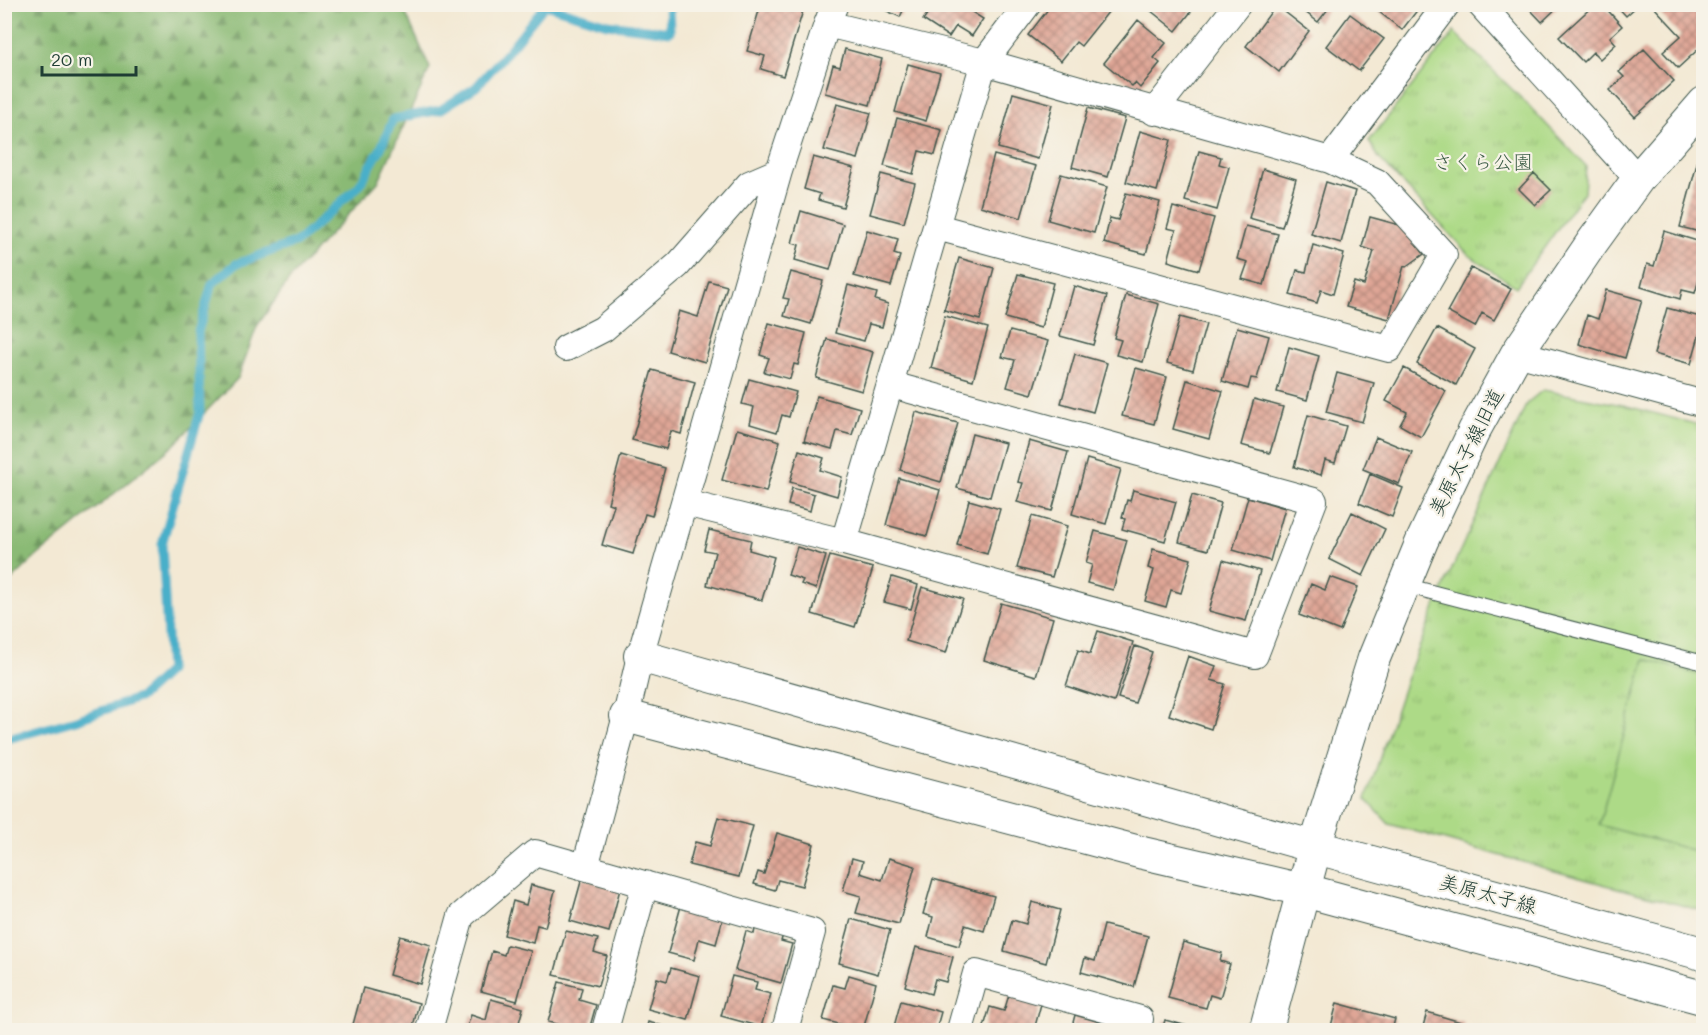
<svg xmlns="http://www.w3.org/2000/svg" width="1708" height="1035" font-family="Mali,'Klee One',sans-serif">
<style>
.forest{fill:url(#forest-firs);stroke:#547c54;stroke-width:1.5}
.park{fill:url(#park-tufts);stroke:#668c5e;stroke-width:1.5}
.garden{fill:#adda87;stroke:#668c5e;stroke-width:1.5}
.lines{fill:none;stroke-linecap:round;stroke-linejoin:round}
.stream{stroke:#4aafc9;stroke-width:9}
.building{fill:url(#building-cross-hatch)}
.service-casing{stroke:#3f574c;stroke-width:16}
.minor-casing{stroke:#3f574c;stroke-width:28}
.tertiary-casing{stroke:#3f574c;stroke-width:34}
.primary-casing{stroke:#3f574c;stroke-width:35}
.service{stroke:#fff;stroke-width:14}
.minor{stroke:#fff;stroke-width:26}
.tertiary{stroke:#fff;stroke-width:32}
.primary{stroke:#fff;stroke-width:33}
.labels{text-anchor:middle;stroke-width:4.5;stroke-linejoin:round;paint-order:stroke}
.park-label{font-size:20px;fill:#3b5c45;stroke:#f7f3e8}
.street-label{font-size:20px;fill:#1f3d34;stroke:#f7f3e8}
</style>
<defs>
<pattern id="forest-firs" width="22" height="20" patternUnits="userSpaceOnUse" patternTransform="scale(1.5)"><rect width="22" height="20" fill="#8aba74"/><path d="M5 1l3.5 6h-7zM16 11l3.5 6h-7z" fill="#709860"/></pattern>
<pattern id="park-tufts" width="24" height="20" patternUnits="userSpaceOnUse" patternTransform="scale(1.5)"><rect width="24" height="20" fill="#adda87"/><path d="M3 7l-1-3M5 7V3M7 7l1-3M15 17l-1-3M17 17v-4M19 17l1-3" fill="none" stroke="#94bc75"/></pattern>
<pattern id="building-cross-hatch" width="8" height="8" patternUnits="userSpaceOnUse" patternTransform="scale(1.5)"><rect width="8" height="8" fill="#dfa696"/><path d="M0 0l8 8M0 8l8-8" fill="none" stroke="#b4887b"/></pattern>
</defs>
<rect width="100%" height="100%" fill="#f7f3e8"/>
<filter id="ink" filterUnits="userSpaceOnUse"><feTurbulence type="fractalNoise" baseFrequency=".0167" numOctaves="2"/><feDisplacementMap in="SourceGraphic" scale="12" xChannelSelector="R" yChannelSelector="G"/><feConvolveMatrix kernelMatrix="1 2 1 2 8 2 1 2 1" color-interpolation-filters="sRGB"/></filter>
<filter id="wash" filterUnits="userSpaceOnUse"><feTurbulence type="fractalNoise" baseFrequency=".008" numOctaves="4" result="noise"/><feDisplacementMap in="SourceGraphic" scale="24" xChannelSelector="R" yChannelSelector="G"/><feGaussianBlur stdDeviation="1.35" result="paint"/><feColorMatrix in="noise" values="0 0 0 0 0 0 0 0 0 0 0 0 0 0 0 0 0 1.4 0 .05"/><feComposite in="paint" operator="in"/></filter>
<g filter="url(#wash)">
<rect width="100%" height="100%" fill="#f3e9d4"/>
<path class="forest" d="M5,4L402,5L430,68L378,182L292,276L257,326L238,378L173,446L37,556L5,586Z"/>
<path class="park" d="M1454,32L1530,107L1586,166L1584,192L1516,287L1469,255L1379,158L1369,141Z
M1543,390L1623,405L1703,426V911L1569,875L1389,824L1366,799L1406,680L1441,593L1527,403Z"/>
<path class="garden" d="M1645,659L1703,676V853L1599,825Z"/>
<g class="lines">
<path class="stream" d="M4,740L76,720L141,697L169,671L162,544L200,412L198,332L212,284L236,264L297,242L359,186L381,148L393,119L440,110L476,87L509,50L545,5L607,24L670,32L669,4"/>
</g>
<g id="blocks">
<path class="building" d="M761,4H805L783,76L761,69L765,56L747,51Z
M872,4H906L900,17Z
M934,4H970L967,9L983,19L972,36L956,26L949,37L923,20Z
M1052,4H1111L1113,6L1081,46L1076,42L1061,61L1028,35Z
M1147,4H1197L1176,31L1145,6Z
M1295,4H1332L1318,22Z
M1369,4H1422L1402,30Z
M1525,4H1561L1542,22Z
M1595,4H1602L1622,26L1610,37L1616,44L1600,59L1593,52L1583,62L1559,37Z
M1615,4H1639L1626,16Z
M1655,4H1704V44L1678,68L1663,52L1681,36L1653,6Z
M1276,5L1309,31L1279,72L1246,46Z
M1350,14L1384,39L1359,71L1326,46Z
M1138,20L1166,43L1154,58L1160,63L1140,88L1135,83L1132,86L1104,63Z
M845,49L882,59L870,105L825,93L833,65L840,67Z
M1644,49L1674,81L1635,117L1610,90L1624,77L1619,72Z
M908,64L940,73L926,121L895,112Z
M1013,93L1053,104L1038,159L998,148Z
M837,104L871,113L858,159L824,150Z
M1088,108L1125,118L1108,177L1072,167Z
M897,118L942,130L935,155L919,151L913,174L884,166Z
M1140,131L1171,140L1157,191L1126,182Z
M1199,151L1221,157L1219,164L1229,167L1217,210L1185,201Z
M994,155L1036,166L1021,218L980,206Z
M813,157L854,168L843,207L818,200L820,194L804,189Z
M1698,160L1704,162V233L1680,227Z
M1263,169L1296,179L1282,227L1249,218Z
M1534,173L1551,190L1535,205L1519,189Z
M881,174L915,183L904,223L870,214Z
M1061,174L1107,187L1094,233L1048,220Z
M1326,182L1355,191L1341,243L1311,234Z
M1126,193L1160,202L1146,254L1104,243L1110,218L1118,220Z
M1173,207L1214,218L1199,270L1168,261L1176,230L1167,228Z
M801,211L843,224L830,270L795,260L799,245L792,243Z
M1370,217L1403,226L1424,254L1406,267L1404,266L1389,319L1346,307L1354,282L1364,285L1374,251L1362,247Z
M1246,226L1278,234L1264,285L1242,279L1248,262L1237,259Z
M867,230L898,239L894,254L900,256L891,286L854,276Z
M1664,231L1704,243V263L1695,293L1682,290L1680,299L1641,287L1647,264L1654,266Z
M1313,245L1344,254L1333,294L1321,290L1317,303L1290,295L1297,270L1306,272Z
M959,258L994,268L980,320L944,310Z
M1471,268L1511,289L1494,320L1482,313L1475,327L1447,312Z
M791,272L823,281L811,324L784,316L789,299L783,298Z
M1018,274L1053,283L1041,328L1005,318Z
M709,281L727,286L705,362L668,351L679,311L698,317Z
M848,285L877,293L875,300L888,304L882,327L869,324L864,341L835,333Z
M1074,286L1107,296L1093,345L1060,336Z
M1606,290L1642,300L1625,358L1579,344L1587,315L1598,319Z
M1126,295L1159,304L1143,362L1116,355L1121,340L1114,338Z
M1667,308L1704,318L1691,364L1654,354Z
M945,316L988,328L973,380L931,368Z
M1180,317L1206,324L1193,370L1167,363Z
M769,323L806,333L798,365L794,364L790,379L764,372L769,358L760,355Z
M1237,327L1269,336L1257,379L1251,378L1248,389L1222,381Z
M1437,328L1475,349L1456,385L1417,364Z
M1010,331L1048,341L1032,394L1007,387L1015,360L1002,357Z
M827,339L873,352L862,391L816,378Z
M1289,347L1319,356L1307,400L1277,392Z
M1075,354L1107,363L1093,412L1061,403Z
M1136,368L1167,377L1154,424L1122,416Z
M1404,368L1446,391L1421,437L1400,425L1407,412L1386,401Z
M652,370L695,382L681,434L671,431L666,449L632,440Z
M1337,373L1374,383L1362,422L1326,412Z
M749,379L796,392L789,417L782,415L777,432L750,424L754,407L742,404Z
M1187,380L1223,391L1209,439L1173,429Z
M817,396L860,408L852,435L837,431L832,449L804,441Z
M1254,399L1283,407L1270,453L1241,445Z
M916,412L958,423L941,482L900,470Z
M1308,415L1346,426L1335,463L1325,460L1321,475L1294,467Z
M737,429L780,441L766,492L722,480Z
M972,434L1005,443L990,497L957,488Z
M1376,437L1412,452L1399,484L1363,469Z
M1029,441L1068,452L1052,511L1017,502L1023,483L1018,482Z
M799,450L824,458L820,470L842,477L837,496L790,482Z
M621,455L665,468L652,516L645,514L633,554L602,545L614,505L608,503Z
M1087,459L1121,469L1106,524L1072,514Z
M1370,474L1403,488L1392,517L1359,503Z
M899,478L940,490L927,536L886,525Z
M792,488L814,494L810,511L788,505Z
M1133,490L1176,502L1165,541L1122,529L1125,519L1122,518L1127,500L1130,501Z
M1192,495L1221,503L1208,550L1179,542Z
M1248,497L1285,508L1270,561L1233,550Z
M969,500L1000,509L987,554L957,545Z
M1352,512L1385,529L1363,576L1329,559Z
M1032,516L1067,526L1052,577L1017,568Z
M709,530L751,540L749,550L774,557L762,600L707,585L715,552L704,550Z
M1095,531L1127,540L1113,590L1087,583L1092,565L1086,563Z
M797,547L826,556L816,589L801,584L803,580L788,575Z
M1153,549L1191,559L1181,593L1171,590L1166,607L1145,601L1154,570L1148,568Z
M830,556L873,568L855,627L812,614Z
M1223,560L1260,571L1246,621L1209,611Z
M892,577L918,585L911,609L884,602Z
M1330,577L1358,587L1340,631L1299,615L1311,584L1325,590Z
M922,587L963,599L946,653L906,641Z
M1001,603L1053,618L1036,676L984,660Z
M1098,631L1133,642L1114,702L1066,686L1078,650L1090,654Z
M1135,646L1152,652L1135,703L1118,698Z
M1188,656L1216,666L1211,680L1225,684L1211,729L1169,715Z
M718,817L753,826L739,877L689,865L695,842L710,846Z
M777,833L814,844L802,886L778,880L775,890L754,884L758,872L764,874Z
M852,858L863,861L860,873L882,880L889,858L915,866L899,924L856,913L861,896L843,891Z
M582,878L620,889L609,932L570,921Z
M933,879L994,896L984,931L965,925L959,946L928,937L933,917L923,914Z
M531,885L555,891L545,927L537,925L533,943L504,935L513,901L526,905Z
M1032,902L1060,910L1046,963L1004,951L1012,920L1026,924Z
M681,906L723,918L716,944L699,939L694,960L668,953Z
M851,919L890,930L878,974L839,963Z
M756,924L784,932L781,941L792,944L781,983L735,970L746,931L754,934Z
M1104,925L1148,936L1134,987L1081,972L1085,958L1095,961Z
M566,931L598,939L594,952L607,956L598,986L554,975Z
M400,936L431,945L420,984L389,975Z
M1183,942L1222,953L1220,961L1230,964L1220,998L1210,995L1206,1008L1168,998Z
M507,945L531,951L517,1001L481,991L492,951L504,955Z
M916,947L953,957L946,982L935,979L931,994L905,986Z
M671,968L700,976L688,1020L648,1009L657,978L667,981Z
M849,975L876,983L863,1030L823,1020L833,985L845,988Z
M732,976L757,982L755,990L771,994L761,1027L721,1016Z
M559,982L582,988L579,1000L596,1005L589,1030H579L548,1022Z
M363,988L419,1003L412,1030H361L352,1028Z
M1009,995L1041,1004L1034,1030H983L990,1007L1004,1011Z
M491,999L523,1008L517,1030H466L471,1015L486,1020Z
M901,1001L941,1012L936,1030H893Z
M1337,1003L1395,1019L1392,1030H1330Z
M1427,1012L1464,1023L1462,1030H1422Z
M1075,1015L1118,1027L1117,1030H1071Z
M1165,1020L1195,1028L1194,1030H1162Z
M648,1022L678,1030H646Z"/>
</g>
</g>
<g filter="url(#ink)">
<use href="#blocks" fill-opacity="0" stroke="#3f574c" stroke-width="1.5"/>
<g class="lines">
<g class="service-casing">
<path id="service" d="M1404,585L1704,663"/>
</g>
<g class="minor-casing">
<path id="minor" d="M1480,4L1638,179
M827,24L984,62L1330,160L1447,4
M1154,112L1238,4
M937,227L1389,349L1444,255L1377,182L1330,160
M566,348L603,329L678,265L749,184L779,171
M1517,353L1704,404
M685,503L844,542L1255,655L1314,501L892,385
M844,542L984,62L1028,4
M585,867L626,716L640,656L779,171L827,24L835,4
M429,1030L461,916L535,853L812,932L785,1030
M605,1030L645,884
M960,1030L976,973L1140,1019L1137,1030"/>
</g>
<g class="tertiary-casing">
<path id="tertiary" d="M640,656L1315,847L1374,658L1422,541L1474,431L1517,353L1591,244L1638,179L1704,103
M626,716L1143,853L1303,890"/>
</g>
<g class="primary-casing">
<path id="primary" d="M1303,890L1704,998
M1266,1030L1315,847L1704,954"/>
</g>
<use href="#service" class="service"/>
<use href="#minor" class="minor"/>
<use href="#tertiary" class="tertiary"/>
<use href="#primary" class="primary"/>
</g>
</g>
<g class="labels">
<g class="park-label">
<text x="1483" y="169">さくら公園</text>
</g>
<g class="street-label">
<text transform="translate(1466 452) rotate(-63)" y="7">美原太子線旧道</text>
<text transform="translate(1488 894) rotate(15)" y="7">美原太子線</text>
</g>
</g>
<rect width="1708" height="1035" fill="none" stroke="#f7f3e8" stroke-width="24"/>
<path d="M42 66v9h94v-9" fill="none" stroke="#1f3d34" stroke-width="3"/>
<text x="51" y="66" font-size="18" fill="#1f3d34" stroke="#f7f3e8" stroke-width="4.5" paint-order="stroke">20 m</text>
</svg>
